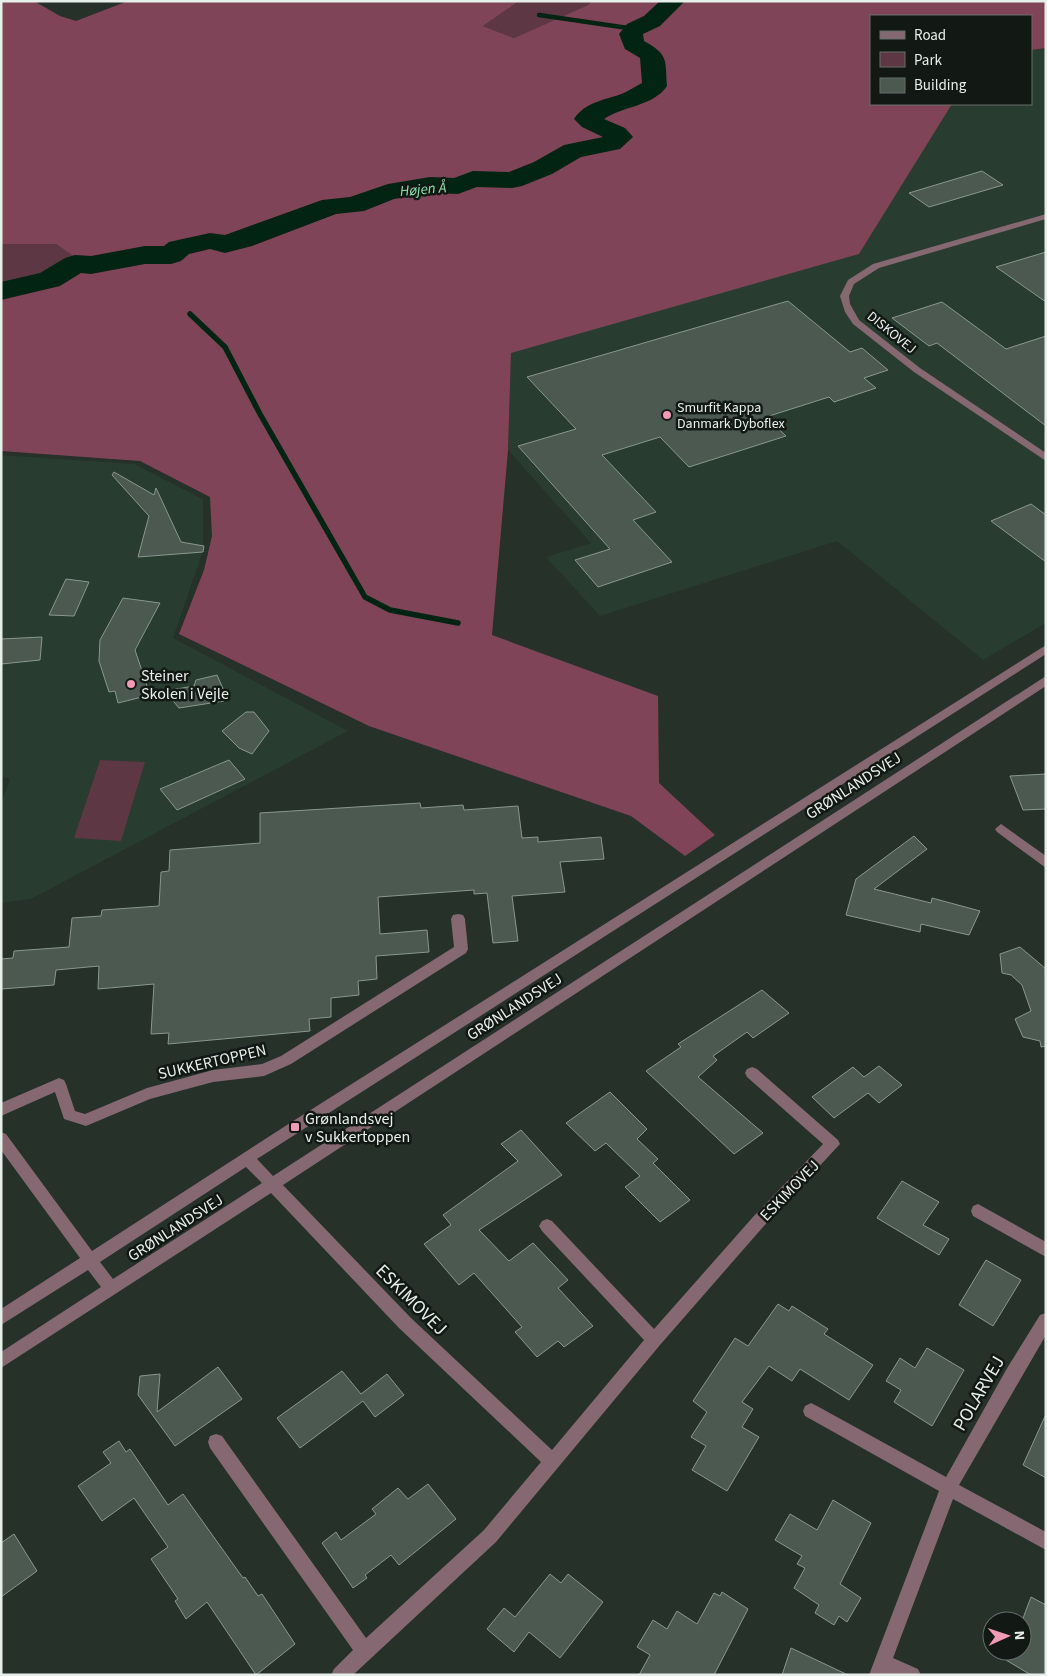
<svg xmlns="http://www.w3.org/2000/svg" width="1047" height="1676" font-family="'Source Sans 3',sans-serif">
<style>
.built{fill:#293c30}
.green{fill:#5d3844}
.forest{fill:#804459}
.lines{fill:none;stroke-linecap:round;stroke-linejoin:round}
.stream-far1{stroke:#022412;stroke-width:4.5}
.stream{stroke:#022412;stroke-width:5.5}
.river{fill:#022412;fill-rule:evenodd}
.building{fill:#4b5950;stroke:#89988e}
.minor{fill:#856871;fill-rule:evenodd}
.poi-dot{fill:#f09ab5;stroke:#121814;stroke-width:2}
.labels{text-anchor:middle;stroke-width:5;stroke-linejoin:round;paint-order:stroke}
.far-street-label{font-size:14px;fill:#e7efea;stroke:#121814}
.far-poi-label{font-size:14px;fill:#e7efea;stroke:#121814;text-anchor:start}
.far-water-label{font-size:15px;font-style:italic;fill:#89e3ad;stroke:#121814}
.poi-label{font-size:16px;fill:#e7efea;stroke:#121814;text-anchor:start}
.street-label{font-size:16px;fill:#e7efea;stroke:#121814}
.near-street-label{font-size:19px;fill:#e7efea;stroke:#121814}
</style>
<rect width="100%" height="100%" fill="#253129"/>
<path class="built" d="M1046,48V623L983,660L837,541L600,616L546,557L591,543L508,450L511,352L859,254L952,104H1031V50Z
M1,455L134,464L203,499V551L173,638L348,731L31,899L1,903V803L10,779L1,776Z"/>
<path class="green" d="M519,1H591L588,5L514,38L483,26Z
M28,243L56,244L83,262L1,286V244Z
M100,760L145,762L121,841L74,838Z"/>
<path class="forest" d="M1,1H34L60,16L76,21L128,1H519L483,26L514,38L588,5L591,1H1046V48L1031,50V16H871V104H952L859,254L511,353L508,450L492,635L658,696L659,783L715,835L685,856L631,816L369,726L179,634L204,570L212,536L210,497L140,461L1,451V286L82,262L56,244H1Z"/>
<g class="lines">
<path class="stream-far1" d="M539,15L635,29"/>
<path class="stream" d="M190,314L225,347L260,414L365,597L390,610L458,623"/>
<path class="river" d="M660,1H685L660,26L643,34L644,41C669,55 665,59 667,86C654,106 623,106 604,119L625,128L633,137L620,149L581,157L552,174L522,186L512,188L477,187L458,194L430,193L394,199L364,211L336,214L252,246L225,253L210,249L189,254L181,261L171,264H145L91,274L81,273L60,286L1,300V282L40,273L65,258L75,255L91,256L145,246H164L169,242L210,233L225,235L322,200L350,197L388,184L430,177L454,178L473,171L509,172L534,162L564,145L603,137L582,127L574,119C586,101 606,100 624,93C630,90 636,86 642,83L640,58L625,49L619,34L627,24L644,16Z"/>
</g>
<path class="building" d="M982,171L1003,185L929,207L909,193Z
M1046,252V302L996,267Z
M788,301L850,352L862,348L888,370L864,378L876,388L834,402L829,397L766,417L786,436L689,467L660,437L602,455L656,512L633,520L672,562L598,587L575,560L610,549L518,446L576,429L527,377Z
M942,302L1006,349L1046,336V426L937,343L929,346L892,318Z
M114,472L154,495L156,488L181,542L204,546L203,552L138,557L149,516L112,475Z
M1031,504L1046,515V562L991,521Z
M66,579L89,582L74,616L49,615Z
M123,598L160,603L135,650L150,695L118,703L115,691L109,692L99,661L100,640Z
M42,637L40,660L1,664V639Z
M217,675L224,691V701L179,708L165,691L194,686L196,680Z
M246,712H254L269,731L252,754L239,748L222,731Z
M229,760L245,779L177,810L160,789Z
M1046,774V809L1023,810L1010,776Z
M420,803L421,808L463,805L464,810L518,806L522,838L538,837V842L601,837L604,859L560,862L565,892L512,896L518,941L493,943L487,893L474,894V890L378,897L380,934L427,930L429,952L376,956L377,979L358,981L359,995L331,998V1017L309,1019L310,1031L168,1044L169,1033L151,1034L154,984L98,989L99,966L56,970L54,985L1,989V959L13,958L14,951L69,947L72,918L101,916L102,910L159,906L161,872L169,871L170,850L260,843V813Z
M914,836L927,849L874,889L931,903L932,898L980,911L969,935L921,924L920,932L846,915L856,879Z
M1020,947L1046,969V1046L1041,1047L1040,1041L1023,1037L1015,1019L1031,1011L1022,985L1011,975L1002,973L1000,954Z
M762,990L789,1013L753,1038L747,1032L713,1056L717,1060L698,1077L763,1133L734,1154L646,1071L681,1047L678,1044Z
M879,1066L902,1085L879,1103L868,1093L834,1118L812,1097L853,1067L864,1077Z
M610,1092L647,1129L637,1139L658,1159L653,1163L690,1200L660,1222L625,1187L640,1176L606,1143L595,1151L566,1123Z
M521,1130L562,1175L479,1230L509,1261L533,1243L568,1280L558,1288L593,1326L564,1347L558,1341L537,1357L515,1332L522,1327L474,1273L459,1285L424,1244L451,1225L443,1215L518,1161L501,1144Z
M902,1181L939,1202L923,1225L949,1239L939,1255L877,1218Z
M986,1260L1021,1280L993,1326L959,1305Z
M778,1304L789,1311L792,1306L828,1329L824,1334L873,1365L849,1400L800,1369L792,1381L769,1366L742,1402L753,1409L742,1427L759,1437L727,1491L692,1470L706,1446L691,1437L707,1412L693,1401L735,1338L748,1346Z
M927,1348L964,1370L932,1426L894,1402L901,1390L886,1381L900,1358L915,1368Z
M218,1367L242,1399L175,1446L138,1395L140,1376L160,1374L157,1412Z
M342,1371L361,1394L387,1374L404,1395L375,1417L363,1401L300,1448L277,1418Z
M1046,1414V1478L1023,1465Z
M119,1441L126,1452L130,1449L168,1505L183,1494L243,1578L245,1577L258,1596L262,1594L295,1644L256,1675L207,1602L186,1619L175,1601L178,1599L151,1559L168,1547L134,1498L102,1521L78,1486L111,1463L103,1452Z
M428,1484L456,1519L399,1565L391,1555L365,1575L367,1578L353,1588L322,1543L336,1532L341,1540L376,1514L372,1509L398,1488L408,1499Z
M833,1500L871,1523L840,1584L861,1598L847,1622L839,1616L834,1625L815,1613L819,1605L794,1588L805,1568L797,1564L802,1556L775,1540L790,1514L817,1530Z
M14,1534L37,1571L1,1597V1543Z
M550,1574L561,1583L568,1574L603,1602L560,1658L529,1632L514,1652L487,1629L504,1608L515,1617Z
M722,1592L748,1609L714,1675H639L650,1655L637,1647L653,1620L667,1629L677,1611L697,1624L714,1593L720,1596Z
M1031,1597L1046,1605V1675H1031L1006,1660L1009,1651H1022V1621Z
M791,1648L848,1675H782Z"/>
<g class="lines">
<path class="minor" d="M1046,214V219L879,268L854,284L849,296L850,304L859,320L920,368L1046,453V461L914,372L853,324L845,312L840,296L848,280L873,264Z
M1046,645V654L257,1159L273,1176L1046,676V686L283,1185L411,1318L552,1450L644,1340L542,1231L539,1226L542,1221L547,1219L552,1221L654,1329L753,1217L823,1144L747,1077L745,1073L747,1069L752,1067L757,1069L838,1140L840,1144L763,1227L660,1345L496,1542L353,1675H331L334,1669L353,1650L210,1448L208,1442L210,1436L216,1434L222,1436L366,1638L484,1530L541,1462L399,1328L271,1193L1,1368V1352L101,1287L88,1270L1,1325V1309L80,1258L1,1150V1132L6,1134L92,1251L290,1123ZM246,1167L262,1183L113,1279L100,1262Z
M1001,824L1046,856V868L997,832L995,829Z
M458,914L463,915L465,919L468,949L466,953L291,1064L264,1076L213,1082L150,1099L86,1126L64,1119L55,1092L1,1116V1103L59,1078L64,1080L66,1084L75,1111L85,1114L147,1088L213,1070L262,1064L281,1056L454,947L451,919L453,915Z
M978,1204L1046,1242V1257L973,1216L971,1211L973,1206Z
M1046,1313V1335L959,1485L1046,1532V1550L953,1499L893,1658L918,1669L921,1675H869L939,1491L805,1416L803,1411L805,1406L811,1403L817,1406L946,1477L1006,1370L1040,1315Z"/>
</g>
<g class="poi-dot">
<circle cx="667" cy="415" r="5"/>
<circle cx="131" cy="684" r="5"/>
<rect x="290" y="1122" width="10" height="10" rx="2.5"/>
</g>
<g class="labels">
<g class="far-street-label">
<text transform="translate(892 332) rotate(39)" y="5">DISKOVEJ</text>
</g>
<g class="far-poi-label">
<text x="677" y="412">Smurfit Kappa<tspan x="677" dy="16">Danmark Dyboflex</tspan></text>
</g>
<g class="far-water-label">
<text transform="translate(423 189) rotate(-5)" y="5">Højen Å</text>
</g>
<g class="poi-label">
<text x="141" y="681">Steiner<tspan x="141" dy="18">Skolen i Vejle</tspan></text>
<text x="305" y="1124">Grønlandsvej<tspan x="305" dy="18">v Sukkertoppen</tspan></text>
</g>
<g class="street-label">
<text transform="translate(853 785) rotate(-33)" y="6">GRØNLANDSVEJ</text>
<text transform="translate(514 1006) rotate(-33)" y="6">GRØNLANDSVEJ</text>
<text transform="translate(212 1061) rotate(-13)" y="6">SUKKERTOPPEN</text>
<text transform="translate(789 1190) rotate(-46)" y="6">ESKIMOVEJ</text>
<text transform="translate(175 1227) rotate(-33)" y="6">GRØNLANDSVEJ</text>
</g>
<g class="near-street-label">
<text transform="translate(412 1299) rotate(45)" y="7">ESKIMOVEJ</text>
<text transform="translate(978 1393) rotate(-60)" y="7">POLARVEJ</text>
</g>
</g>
<rect width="1047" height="1676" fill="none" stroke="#e7efea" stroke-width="5"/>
<rect x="870" y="15" width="162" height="90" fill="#121814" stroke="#676e6a"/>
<rect x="880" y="31" width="25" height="8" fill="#856871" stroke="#676e6a"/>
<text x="914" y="40" font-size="15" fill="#e7efea">Road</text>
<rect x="880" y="52" width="25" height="15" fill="#5d3844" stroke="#676e6a"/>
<text x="914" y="65" font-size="15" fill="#e7efea">Park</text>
<rect x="880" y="78" width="25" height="15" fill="#4b5950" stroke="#676e6a"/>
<text x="914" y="90" font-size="15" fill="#e7efea">Building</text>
<g transform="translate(1007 1636) rotate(87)"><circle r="24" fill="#121814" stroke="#676e6a"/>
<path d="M0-4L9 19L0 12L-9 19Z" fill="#f09ab5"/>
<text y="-8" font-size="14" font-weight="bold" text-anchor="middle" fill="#e7efea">N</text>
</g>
</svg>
